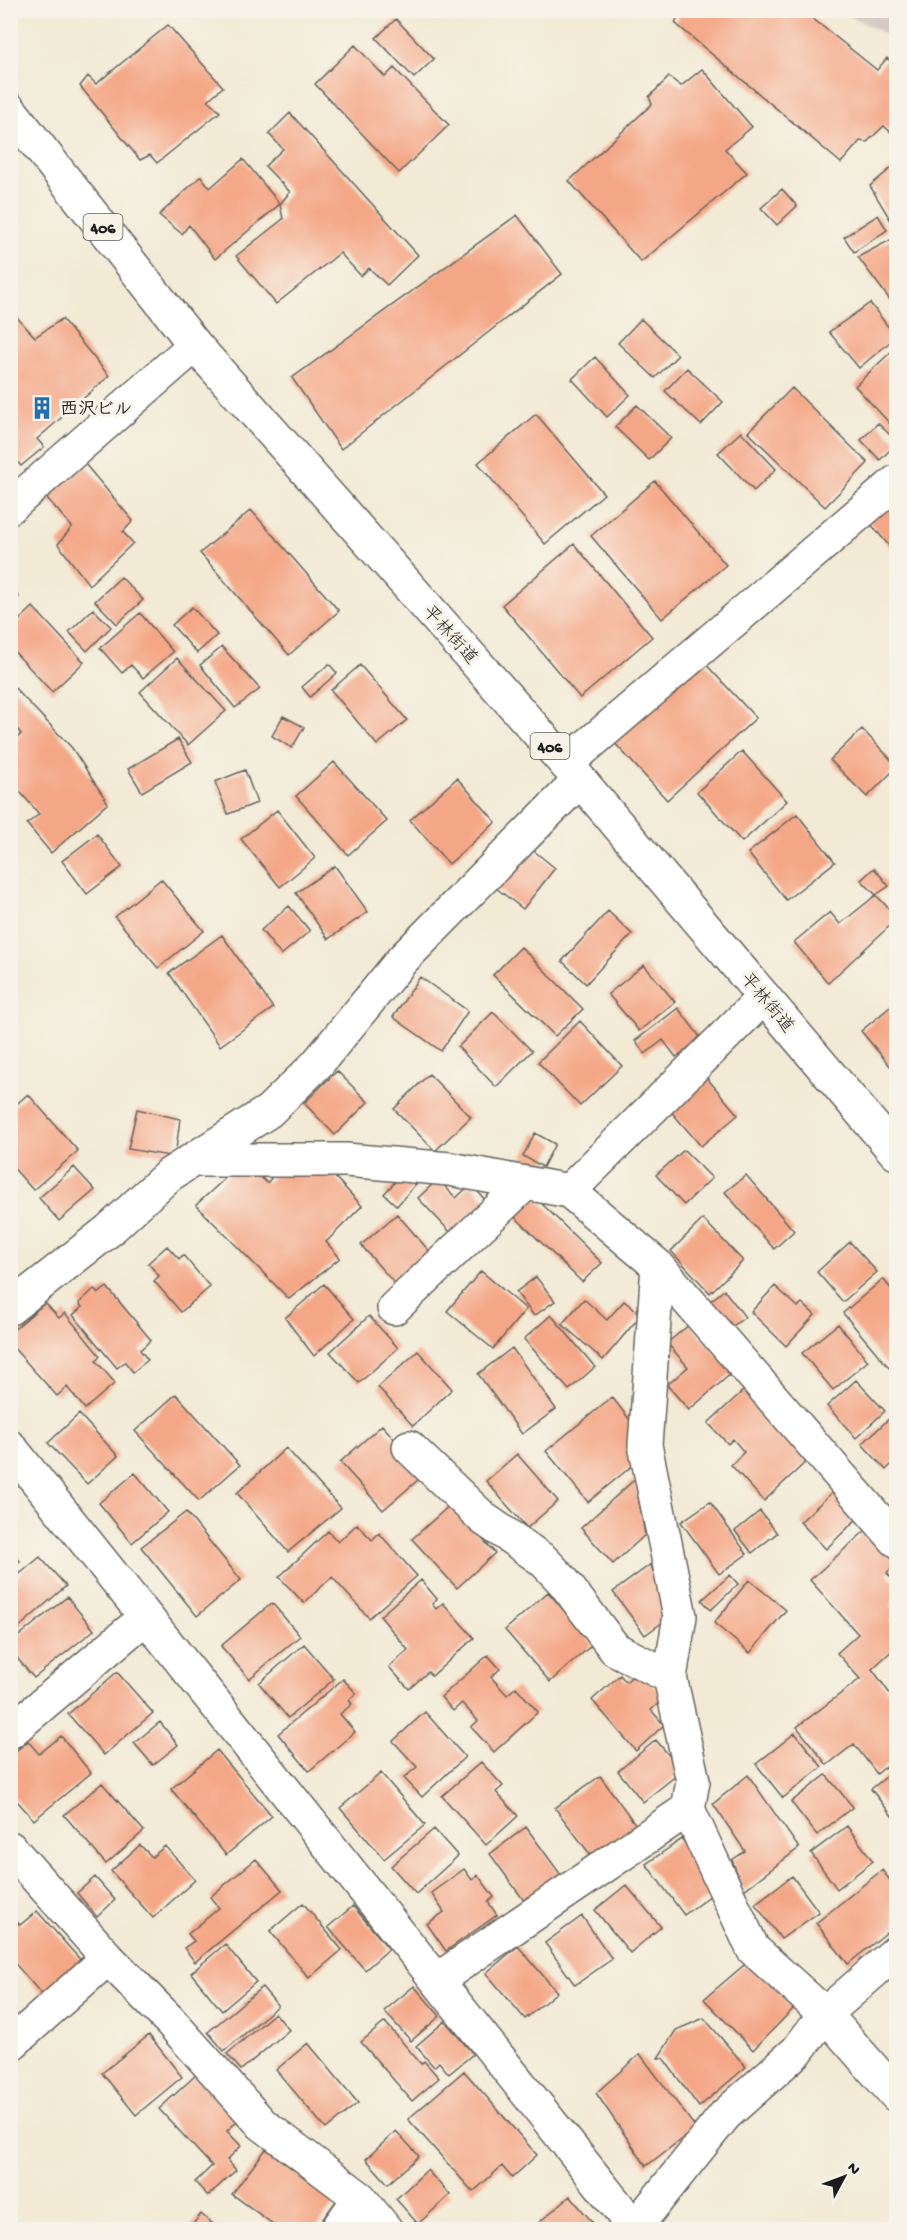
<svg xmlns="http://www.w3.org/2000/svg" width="907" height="2240" font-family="'Gochi Hand','Klee One',sans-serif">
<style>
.industrial{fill:#cec1ba}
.building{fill:#f4a787}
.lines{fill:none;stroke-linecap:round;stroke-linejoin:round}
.minor-casing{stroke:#67645d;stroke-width:36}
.highway-casing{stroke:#67645d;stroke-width:36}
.minor{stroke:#fff;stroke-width:33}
.highway{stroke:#fff;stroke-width:33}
.labels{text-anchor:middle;stroke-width:6;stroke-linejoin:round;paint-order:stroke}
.shield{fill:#f7f3e8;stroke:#5e5c59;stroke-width:1.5}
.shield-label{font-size:16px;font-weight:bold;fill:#1c1c1c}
.poi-label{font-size:18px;font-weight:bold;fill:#1c1c1c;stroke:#f7f3e8;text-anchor:start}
.street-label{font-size:18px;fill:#1c1c1c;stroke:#f7f3e8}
</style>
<rect width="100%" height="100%" fill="#f7f3e8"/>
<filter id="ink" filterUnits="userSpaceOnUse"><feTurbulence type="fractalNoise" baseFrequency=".0167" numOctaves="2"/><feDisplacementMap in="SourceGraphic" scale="12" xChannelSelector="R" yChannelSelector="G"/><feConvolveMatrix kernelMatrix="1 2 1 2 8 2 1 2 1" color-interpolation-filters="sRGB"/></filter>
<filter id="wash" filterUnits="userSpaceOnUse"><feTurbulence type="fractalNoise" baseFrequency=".008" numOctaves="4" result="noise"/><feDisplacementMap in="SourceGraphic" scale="24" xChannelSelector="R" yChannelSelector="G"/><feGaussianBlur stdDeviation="1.35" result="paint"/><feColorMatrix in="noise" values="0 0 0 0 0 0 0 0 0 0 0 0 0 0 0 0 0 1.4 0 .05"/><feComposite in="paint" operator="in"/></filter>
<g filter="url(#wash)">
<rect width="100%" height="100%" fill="#f2ead5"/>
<path class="industrial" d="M841,11H896V40Z"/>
<g id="blocks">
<path class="building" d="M681,10H802L877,70L887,58L896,66V137L884,126L867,142L860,141L841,163L675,23Z
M396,19L434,59L414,78L376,38Z
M168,25L223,87L208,100L220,112L157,163L150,155L140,160L80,86L88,76L96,84Z
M355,45L385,77L394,68L449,125L399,173L315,84Z
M702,69L752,127L725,149L747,173L641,262L569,181L652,104L649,97L669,77L681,86Z
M290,113L418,255L387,285L369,268L361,276L340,253L276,304L236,256L283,219L280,204L215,259L189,225L182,234L159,215L201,176L210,188L243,159L280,204L290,192L265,166L283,149L269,134Z
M896,164V229L870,186Z
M782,189L797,206L777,225L761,208Z
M517,215L562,274L341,449L292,378Z
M878,215L887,230L854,252L844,237Z
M896,237V308L858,257Z
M870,303L896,337L859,368L829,332Z
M10,310L35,337L62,319L109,376L37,439L44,447L21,466L15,459L10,462Z
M641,319L678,355L655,378L618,343Z
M896,347V430L855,386Z
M595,357L630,395L607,417L572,379Z
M687,368L723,402L701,425L665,391Z
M792,388L868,463L825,507L748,432Z
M637,405L671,438L649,460L615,427Z
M536,414L604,494L545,544L478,463Z
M878,423L896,441V444L880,460L861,440Z
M741,432L776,469L754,491L718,453Z
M80,458L133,521L123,532L133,543L89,585L58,544L72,527L41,491Z
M655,481L726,565L662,619L591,536Z
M896,499V554L869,522Z
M251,510L339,611L289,655L200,553Z
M574,544L652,637L580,698L502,605Z
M121,577L143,600L117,624L95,601Z
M10,587L19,597L10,605Z
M33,607L84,662L52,692L10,647V629Z
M192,607L217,635L197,653L172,625Z
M93,609L111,627L87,651L69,632Z
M140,613L173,652L143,678L131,665L122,673L100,648Z
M222,647L260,689L235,708L200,665Z
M177,658L226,711L188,745L140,692Z
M700,658L756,718L667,800L611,739Z
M329,664L337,673L310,697L302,687Z
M360,665L407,720L377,745L331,690Z
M10,683L72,748L108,803L51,853L27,824L39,814L10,780V746L21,734L10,720Z
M283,716L304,727L292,748L272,736Z
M862,729L896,765V768L867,797L830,760Z
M178,739L192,762L142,792L128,769Z
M742,751L787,801L742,842L697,792Z
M334,762L387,821L348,855L296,796Z
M245,770L257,803L228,814L215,782Z
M457,778L496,822L449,864L410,820Z
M277,810L315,858L280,887L241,839Z
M797,814L835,862L786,900L748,853Z
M97,834L122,867L87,894L62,861Z
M529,847L555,868L523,909L496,888Z
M335,866L368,912L328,939L296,893Z
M874,868L889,886L876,895L896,916V920L828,983L794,942L830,912L840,924L876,895L861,880Z
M161,879L204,931L158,968L115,917Z
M289,906L310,931L281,955L261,930Z
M608,911L632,934L586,984L562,961Z
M222,935L273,1008L220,1046L169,973Z
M521,947L583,1009L555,1036L493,975Z
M644,965L675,1002L639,1031L608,994Z
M420,977L468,1011L441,1051L393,1017Z
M896,1002V1073L861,1031Z
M678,1008L701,1038L676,1057L663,1040L645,1054L635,1041Z
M493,1012L532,1051L496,1087L458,1047Z
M580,1021L622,1066L580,1106L538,1062Z
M337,1071L368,1102L335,1135L304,1103Z
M429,1074L471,1117L435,1151L394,1109Z
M706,1077L738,1115L701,1146L668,1108Z
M28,1094L78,1151L33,1190L10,1164V1110Z
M137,1109L180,1119L175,1157L128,1149Z
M535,1133L555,1144L543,1167L523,1156Z
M684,1150L712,1178L684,1205L656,1175Z
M244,1161L267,1183L279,1169L333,1175L362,1206L326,1242L340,1258L289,1299L196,1205Z
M74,1167L95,1190L59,1221L39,1198Z
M404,1172L420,1179L397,1206L384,1194Z
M746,1175L794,1231L774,1249L725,1192Z
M438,1179L456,1198L471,1184L488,1203L453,1235L418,1198Z
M535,1197L602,1263L582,1282L515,1217Z
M397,1214L430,1252L394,1283L361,1245Z
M703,1219L743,1261L710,1293L671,1251Z
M850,1242L877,1272L843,1302L817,1272Z
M167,1246L179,1259L183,1255L210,1287L181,1312L154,1281L159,1276L148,1263Z
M481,1271L526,1309L493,1349L447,1311Z
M536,1277L555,1301L534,1316L516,1292Z
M883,1279L896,1295V1376L843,1313Z
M324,1284L354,1319L314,1356L285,1318Z
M775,1286L798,1307L802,1303L815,1315L786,1346L751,1312Z
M107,1287L151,1340L140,1350L148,1360L133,1372L125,1362L117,1368L73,1315L82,1307L79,1303L94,1289L98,1294Z
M724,1290L745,1317L730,1328L709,1302Z
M584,1299L607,1320L624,1301L641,1315L603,1360L562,1324Z
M45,1303L59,1318L65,1313L100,1356L96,1361L115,1383L85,1409L67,1387L57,1396L10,1344V1333Z
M551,1315L595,1367L569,1390L524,1339Z
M369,1316L398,1348L359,1383L330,1352Z
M690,1324L733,1372L689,1410L667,1385L688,1367L667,1343Z
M838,1324L868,1361L833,1390L802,1353Z
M512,1348L556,1409L522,1434L478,1374Z
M418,1351L452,1389L413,1426L378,1387Z
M856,1380L885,1411L856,1438L827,1406Z
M744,1390L808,1460L764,1501L731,1465L744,1452L733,1439L728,1444L708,1423Z
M176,1394L240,1465L199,1501L135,1431Z
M612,1397L633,1424L632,1466L588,1502L546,1451Z
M79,1414L118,1456L87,1484L48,1443Z
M893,1415L896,1418V1460L886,1470L862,1444Z
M382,1425L425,1474L383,1510L340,1462Z
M286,1448L341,1508L288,1552L237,1493Z
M517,1454L558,1501L527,1528L486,1481Z
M135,1473L168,1512L132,1543L99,1503Z
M635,1479L645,1535L613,1564L581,1528Z
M837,1488L862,1514L826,1549L800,1522Z
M710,1502L747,1554L719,1574L681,1522Z
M451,1504L495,1553L457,1588L412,1539Z
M760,1511L777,1533L752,1553L735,1531Z
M186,1512L241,1580L197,1616L141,1547Z
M357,1524L372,1540L379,1533L417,1576L369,1618L332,1577L304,1603L279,1577L328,1531L338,1542Z
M866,1530L896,1563L887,1573L896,1584V1599L891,1605L896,1613L890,1621L896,1628V1647L872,1669L896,1702V1758L877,1774L854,1744L827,1765L797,1727L860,1679L837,1653L858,1634L810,1580Z
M10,1550L20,1561L10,1569Z
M40,1557L66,1586L17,1629L10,1621V1582Z
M651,1564L667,1619L645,1635L613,1592Z
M730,1575L738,1584L711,1610L702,1600Z
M421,1580L437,1599L432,1604L436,1609L443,1603L474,1638L432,1676L428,1672L409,1689L389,1667L408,1650L380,1616Z
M749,1580L786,1610L750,1653L714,1623Z
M548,1592L593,1644L550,1682L505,1630Z
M67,1597L94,1630L34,1678L10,1650V1643Z
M272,1603L300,1636L249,1679L221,1646Z
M304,1644L334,1679L288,1718L259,1683Z
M488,1655L500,1669L491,1677L507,1695L516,1687L538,1712L494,1752L471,1727L478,1721L462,1703L453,1711L441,1697Z
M639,1670L664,1698L651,1710L664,1725L636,1751L592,1700L620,1675L626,1682Z
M117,1672L153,1713L104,1755L68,1714Z
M343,1679L356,1693L349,1700L352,1704L340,1714L355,1732L309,1771L278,1734Z
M425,1712L465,1757L422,1797L404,1778L417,1767L393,1741Z
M160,1722L178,1745L153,1765L134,1743Z
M795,1733L822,1767L783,1798L756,1764Z
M61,1736L91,1773L34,1820L10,1793V1756L28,1741L39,1754Z
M656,1740L682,1771L643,1802L618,1771Z
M217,1750L272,1816L226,1855L171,1789Z
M481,1762L503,1786L496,1792L518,1816L486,1845L442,1796Z
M896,1769V1821L871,1789Z
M381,1773L425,1825L384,1859L340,1808Z
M748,1775L799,1848L744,1890L732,1860L745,1851L713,1804Z
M826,1775L853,1807L817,1835L791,1802Z
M600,1776L636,1825L592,1857L555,1808Z
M102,1783L144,1831L106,1864L64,1815Z
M847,1826L873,1861L837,1889L811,1853Z
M526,1827L561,1875L525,1902L490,1854Z
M434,1829L458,1856L416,1894L391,1866Z
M682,1839L719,1889L684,1915L646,1864Z
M140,1845L152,1857L165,1846L195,1880L153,1918L111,1871Z
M256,1859L282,1890L195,1962L184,1948L194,1941L188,1934L219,1908L210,1897Z
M464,1869L472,1880L478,1875L494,1897L488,1902L497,1915L446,1951L427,1924L444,1912L431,1893Z
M882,1870L896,1888V1925L848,1964L816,1923Z
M792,1876L819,1912L781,1939L755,1904Z
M95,1877L115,1900L97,1917L77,1893Z
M626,1885L661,1927L630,1953L595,1910Z
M303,1903L342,1950L309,1978L270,1931Z
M353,1906L389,1949L365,1970L328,1927Z
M37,1911L84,1964L45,1998L10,1958V1913L20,1925Z
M582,1916L612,1959L575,1985L545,1943Z
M225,1944L256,1982L222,2011L191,1973Z
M518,1946L557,1992L525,2019L486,1973Z
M750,1960L794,2008L753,2050L704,1999Z
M414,1986L440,2016L411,2041L384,2011Z
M262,1987L278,2006L224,2051L208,2032Z
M275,2013L289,2030L241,2070L227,2054Z
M704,2018L746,2067L699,2107L663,2058H658L676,2030Z
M445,2021L473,2054L449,2074L439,2062L434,2067L416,2046Z
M385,2022L421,2064L424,2061L439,2078L412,2101L361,2042Z
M149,2035L182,2077L136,2115L102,2073Z
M308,2043L358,2103L326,2129L276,2070Z
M640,2054L696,2128L646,2166L596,2093Z
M464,2071L537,2155L512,2178L502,2166L473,2192L408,2119Z
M198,2073L240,2118L227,2131L241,2146L227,2160L236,2170L208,2196L195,2182L212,2166L159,2109Z
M396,2131L419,2156L388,2184L366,2159Z
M266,2149L336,2201L315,2230H281L232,2194Z
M427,2170L450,2195L418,2224L396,2199Z
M570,2196L599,2230H542L537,2224Z
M201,2214L220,2230H188Z"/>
</g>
</g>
<g filter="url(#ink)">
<use href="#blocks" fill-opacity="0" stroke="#67645d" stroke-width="1.5"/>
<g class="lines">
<g class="minor-casing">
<path id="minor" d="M10,507L195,345
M566,764L896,482
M195,1160H346L450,1169L569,1191L658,1266L896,1540
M569,1191L764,997
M658,1266L645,1445L680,1616L670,1677L693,1781L688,1809
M10,1308L108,1231L169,1175L269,1111L317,1064L402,960L580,780
M394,1308L526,1183
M10,1447L619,2208L633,2230
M409,1447L484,1519L543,1560L563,1581L615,1649L670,1677
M10,1732L146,1617
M10,1848L108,1958L170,2021L262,2124L360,2198L386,2230
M437,1980L688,1809L753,1949L825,2014L896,2095
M10,2045L108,1958
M337,2230L360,2198
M633,2230L725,2115L797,2051L825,2014L896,1952"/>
</g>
<g class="highway-casing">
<path id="highway" d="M10,110L195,345L580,780L896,1153"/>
</g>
<use href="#minor" class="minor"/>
<use href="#highway" class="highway"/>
</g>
</g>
<defs>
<g id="building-bare" transform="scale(1.8)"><path d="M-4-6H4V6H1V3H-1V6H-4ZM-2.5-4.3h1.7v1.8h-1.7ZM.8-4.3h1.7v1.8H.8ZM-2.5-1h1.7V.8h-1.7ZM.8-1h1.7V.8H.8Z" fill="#1f6fb2" stroke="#f7f3e8" stroke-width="2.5" paint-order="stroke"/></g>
</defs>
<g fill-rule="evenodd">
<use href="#building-bare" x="42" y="408"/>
</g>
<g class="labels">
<g class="shield">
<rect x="83.5" y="214" width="39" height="26" rx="4.5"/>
<rect x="530.5" y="733" width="39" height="26" rx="4.5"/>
</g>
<g class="shield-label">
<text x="103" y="233">406</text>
<text x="550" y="752">406</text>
</g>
<g class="poi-label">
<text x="60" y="414">西沢ビル</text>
</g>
<g class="street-label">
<text transform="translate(451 634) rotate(48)" y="6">平林街道</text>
<text transform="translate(768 1002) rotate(50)" y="6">平林街道</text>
</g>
</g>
<rect width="907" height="2240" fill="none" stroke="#f7f3e8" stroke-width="36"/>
<g transform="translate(844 2177) rotate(49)" stroke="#f7f3e8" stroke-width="4.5" paint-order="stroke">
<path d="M0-4.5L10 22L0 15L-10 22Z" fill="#1c1c1c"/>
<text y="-9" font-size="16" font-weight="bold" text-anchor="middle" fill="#1c1c1c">N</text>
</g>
</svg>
